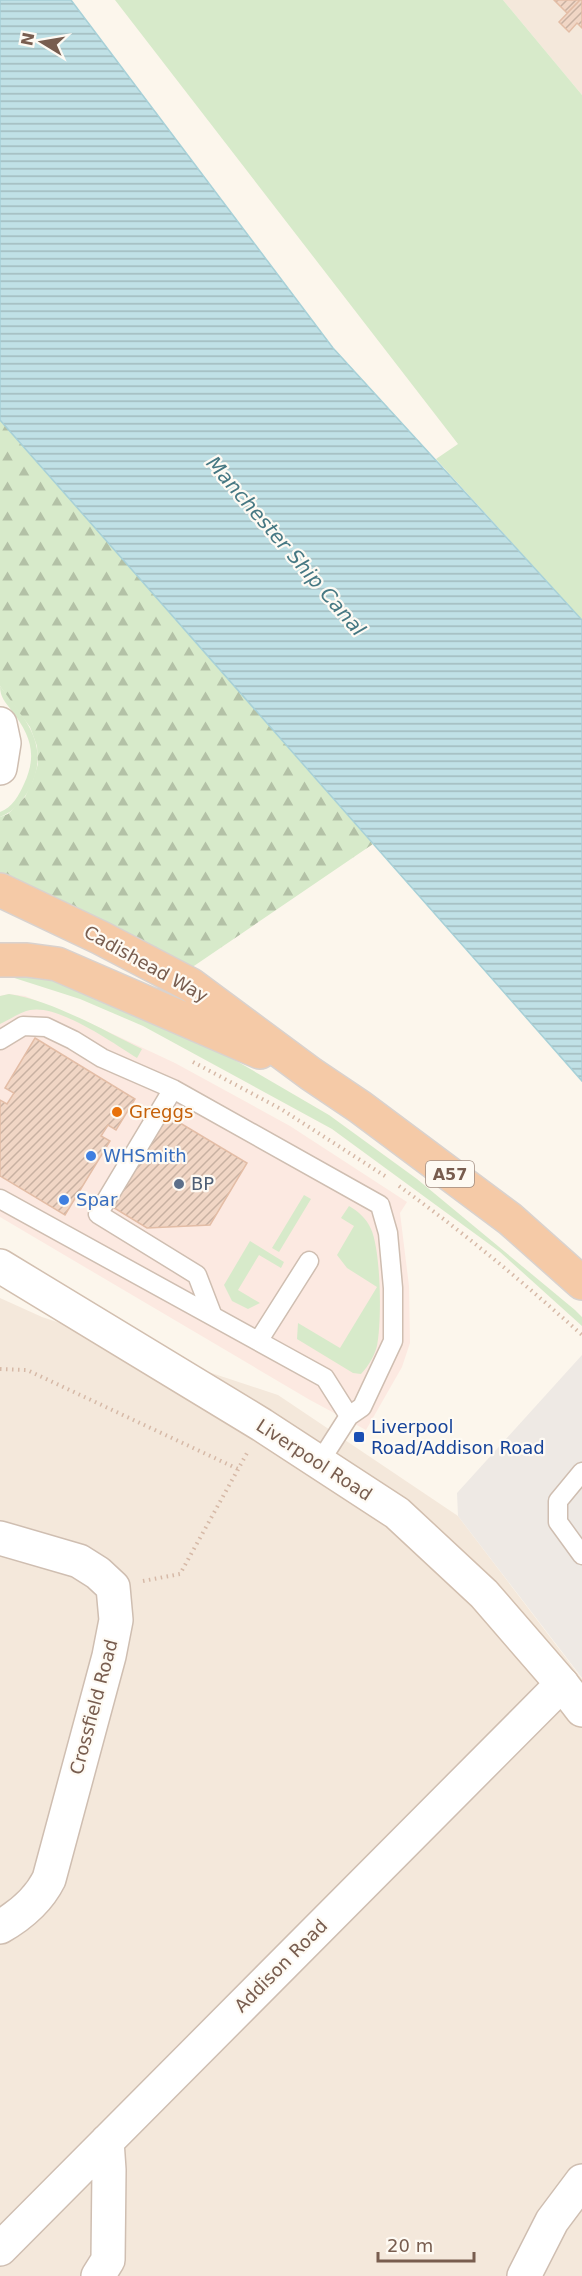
<svg xmlns="http://www.w3.org/2000/svg" width="582" height="2276" font-family="'DejaVu Sans',sans-serif">
<style>
.residential{fill:#f4e8db}
.commercial{fill:#fce9e1}
.industrial{fill:#eee9e4}
.grass{fill:#d7eaca}
.forest{fill:url(#forest-firs)}
.water{fill:url(#water-rules);stroke:#a7d0d7;stroke-width:1.5}
.building{fill:url(#building-hatch);stroke:#e3bda6;stroke-width:1.5}
.lines{fill:none;stroke-linecap:round;stroke-linejoin:round}
.service-casing{stroke:#cfbeb1;stroke-width:21}
.minor-casing{stroke:#cfbeb1;stroke-width:36}
.secondary-casing{stroke:#d2bfaf;stroke-width:36}
.trunk-casing{stroke:#d9d2ce;stroke-width:36}
.path{stroke:#d6b9a7;stroke-width:4;stroke-dasharray:1.5 4.5;stroke-linecap:butt}
.service{stroke:#fff;stroke-width:18}
.minor{stroke:#fff;stroke-width:33}
.secondary{stroke:#fff;stroke-width:33}
.trunk{stroke:#f5caa7;stroke-width:33}
.food-dot{fill:#e8710a;stroke:#fefaf3;stroke-width:2}
.shop-dot{fill:#3f7fe0;stroke:#fefaf3;stroke-width:2}
.service-dot{fill:#5c6f8a;stroke:#fefaf3;stroke-width:2}
.transit-dot{fill:#1a4fb4;stroke:#fefaf3;stroke-width:2}
.labels{text-anchor:middle;stroke-width:4.5;stroke-linejoin:round;paint-order:stroke}
.shield{fill:#fefaf3;stroke:#a08c80;stroke-width:1.5}
.shield-label{font-size:16px;font-weight:bold;fill:#785d4f}
.street-label{font-size:18px;fill:#785d4f;stroke:#fefaf3}
.food-label{font-size:18px;fill:#c56008;stroke:#fefaf3;text-anchor:start}
.shop-label{font-size:18px;fill:#366cbe;stroke:#fefaf3;text-anchor:start}
.service-label{font-size:18px;fill:#4e5e75;stroke:#fefaf3;text-anchor:start}
.transit-label{font-size:18px;fill:#164399;stroke:#fefaf3;text-anchor:start}
.water-label{font-size:20px;font-style:italic;fill:#467883;stroke:#fefaf3}
</style>
<defs>
<pattern id="forest-firs" width="22" height="20" patternUnits="userSpaceOnUse" patternTransform="scale(1.5)"><rect width="22" height="20" fill="#d7eaca"/><path d="M5 1l3.5 6h-7zM16 11l3.5 6h-7z" fill="#b3c1a6"/></pattern>
<pattern id="water-rules" width="6" height="5" patternUnits="userSpaceOnUse" patternTransform="scale(1.5)"><rect width="6" height="5" fill="#c0e1e6"/><path d="M0 2.5h6" fill="none" stroke="#a1babd"/></pattern>
<pattern id="building-hatch" width="6" height="6" patternUnits="userSpaceOnUse" patternTransform="scale(1.5)"><rect width="6" height="6" fill="#f1d6c5"/><path d="M-1 1l2-2M0 6l6-6M5 7l2-2" fill="none" stroke="#c8b1a2"/></pattern>
</defs>
<rect width="100%" height="100%" fill="#fcf6ec"/>
<path class="residential" d="M503,0H582V95Z
M0,1298L42,1317L278,1395L458,1516L582,1679V2276H0Z"/>
<path class="commercial" d="M9,994L25,996L81,1019L175,1063L290,1126L407,1202L400,1213L409,1286L410,1343L402,1367L366,1430L310,1400L0,1217V996Z"/>
<path class="industrial" d="M582,1355V1678L458,1516L457,1493Z"/>
<path class="grass" d="M115,0H503L582,95V620L436,459L458,444Z
M0,686C25,719 51,745 30,788C23,801 13,812 0,817V812C12,808 19,795 24,784C38,754 30,735 12,711C5,702 0,697 0,686Z
M8,963L147,1014L240,1063L329,1115L417,1179L575,1310L582,1317V1326L500,1252L332,1129L143,1026L80,999L5,975Z
M9,994C51,1000 103,1030 142,1049L137,1058C113,1043 58,1004 30,1010C20,1012 9,1020 0,1024V996Z
M304,1195L311,1199L279,1252L272,1248Z
M349,1206C359,1212 366,1218 371,1229C381,1251 382,1321 377,1346C374,1357 369,1365 361,1374L353,1373L297,1339L298,1323L340,1348L377,1287L347,1268L337,1255L354,1226L341,1218Z
M250,1241L284,1262L281,1268L259,1255L238,1290L260,1303L248,1309L232,1301L224,1285Z"/>
<path class="forest" d="M0,420L373,844L191,968L0,874V817L8,814L25,797L33,780L38,764L37,746L30,727L0,686Z"/>
<path class="water" d="M0,0H71L333,348L582,620V1081L0,420Z"/>
<path class="building" d="M554,0H580L567,13Z
M580,0H582V28L577,23L569,32L559,22Z
M35,1038L135,1099L116,1130L108,1125L101,1136L110,1141L65,1215L0,1176V1100L7,1104L14,1093L5,1088Z
M165,1114L247,1163L210,1225L147,1228L111,1206Z"/>
<g class="lines">
<g class="service-casing">
<path id="service" d="M0,1040L23,1026L46,1027L73,1040L102,1058L173,1089L380,1205L388,1233L393,1288V1341L362,1407L349,1416L325,1378L0,1199
M173,1089L98,1214L197,1275L212,1314
M259,1340L309,1261
M319,1463L349,1416
M582,1472L558,1501V1522L582,1555"/>
</g>
<g class="minor-casing">
<path id="minor" d="M0,724L4,743L0,768
M0,1538L79,1561L98,1573L113,1587L116,1620L109,1656L49,1879C38,1901 21,1915 0,1927
M0,2249L562,1684
M98,2276L108,2260L109,2170L107,2141
M524,2276L552,2221L582,2181"/>
</g>
<g class="secondary-casing">
<path id="secondary" d="M0,1266L262,1425L397,1513L484,1594L562,1684L582,1710"/>
</g>
<g class="trunk-casing">
<path id="trunk" d="M0,890L101,938L191,985L311,1074L360,1107L510,1219L582,1283
M0,960H27L57,964L260,1052"/>
</g>
<path class="path" d="M193,1062L281,1109L385,1176
M399,1186C463,1232 523,1282 582,1335
M0,1369L27,1370L238,1469
M143,1581L180,1574L247,1453"/>
<use href="#service" class="service"/>
<use href="#minor" class="minor"/>
<use href="#secondary" class="secondary"/>
<use href="#trunk" class="trunk"/>
</g>
<circle class="food-dot" cx="117" cy="1112" r="6"/>
<g class="shop-dot">
<circle cx="91" cy="1156" r="6"/>
<circle cx="64" cy="1200" r="6"/>
</g>
<circle class="service-dot" cx="179" cy="1184" r="6"/>
<rect class="transit-dot" x="353" y="1431" width="12" height="12" rx="3"/>
<g class="labels">
<rect class="shield" x="426" y="1161" width="48" height="26" rx="4.5"/>
<g class="shield-label">
<text x="450" y="1180">A57</text>
</g>
<g class="street-label">
<text transform="translate(146 964) rotate(29)" y="6">Cadishead Way</text>
<text transform="translate(314 1460) rotate(33)" y="6">Liverpool Road</text>
<text transform="translate(94 1707) rotate(-75)" y="6">Crossfield Road</text>
<text transform="translate(281 1966) rotate(-45)" y="6">Addison Road</text>
</g>
<g class="food-label">
<text x="129" y="1118">Greggs</text>
</g>
<g class="shop-label">
<text x="103" y="1162">WHSmith</text>
<text x="76" y="1206">Spar</text>
</g>
<g class="service-label">
<text x="191" y="1190">BP</text>
</g>
<g class="transit-label">
<text x="371" y="1433">Liverpool<tspan x="371" dy="21">Road/Addison Road</tspan></text>
</g>
<g class="water-label">
<text transform="translate(286 546) rotate(49)" y="7">Manchester Ship Canal</text>
</g>
</g>
<g transform="translate(42 42) rotate(281)" stroke="#fefaf3" stroke-width="4.5" paint-order="stroke">
<path d="M0-4.5L10 22L0 15L-10 22Z" fill="#785d4f"/>
<text y="-9" font-size="16" font-weight="bold" text-anchor="middle" fill="#785d4f">N</text>
</g>
<path d="M378 2252v9h96v-9" fill="none" stroke="#785d4f" stroke-width="3"/>
<text x="387" y="2252" font-size="18" fill="#785d4f" stroke="#fefaf3" stroke-width="4.5" paint-order="stroke">20 m</text>
</svg>
